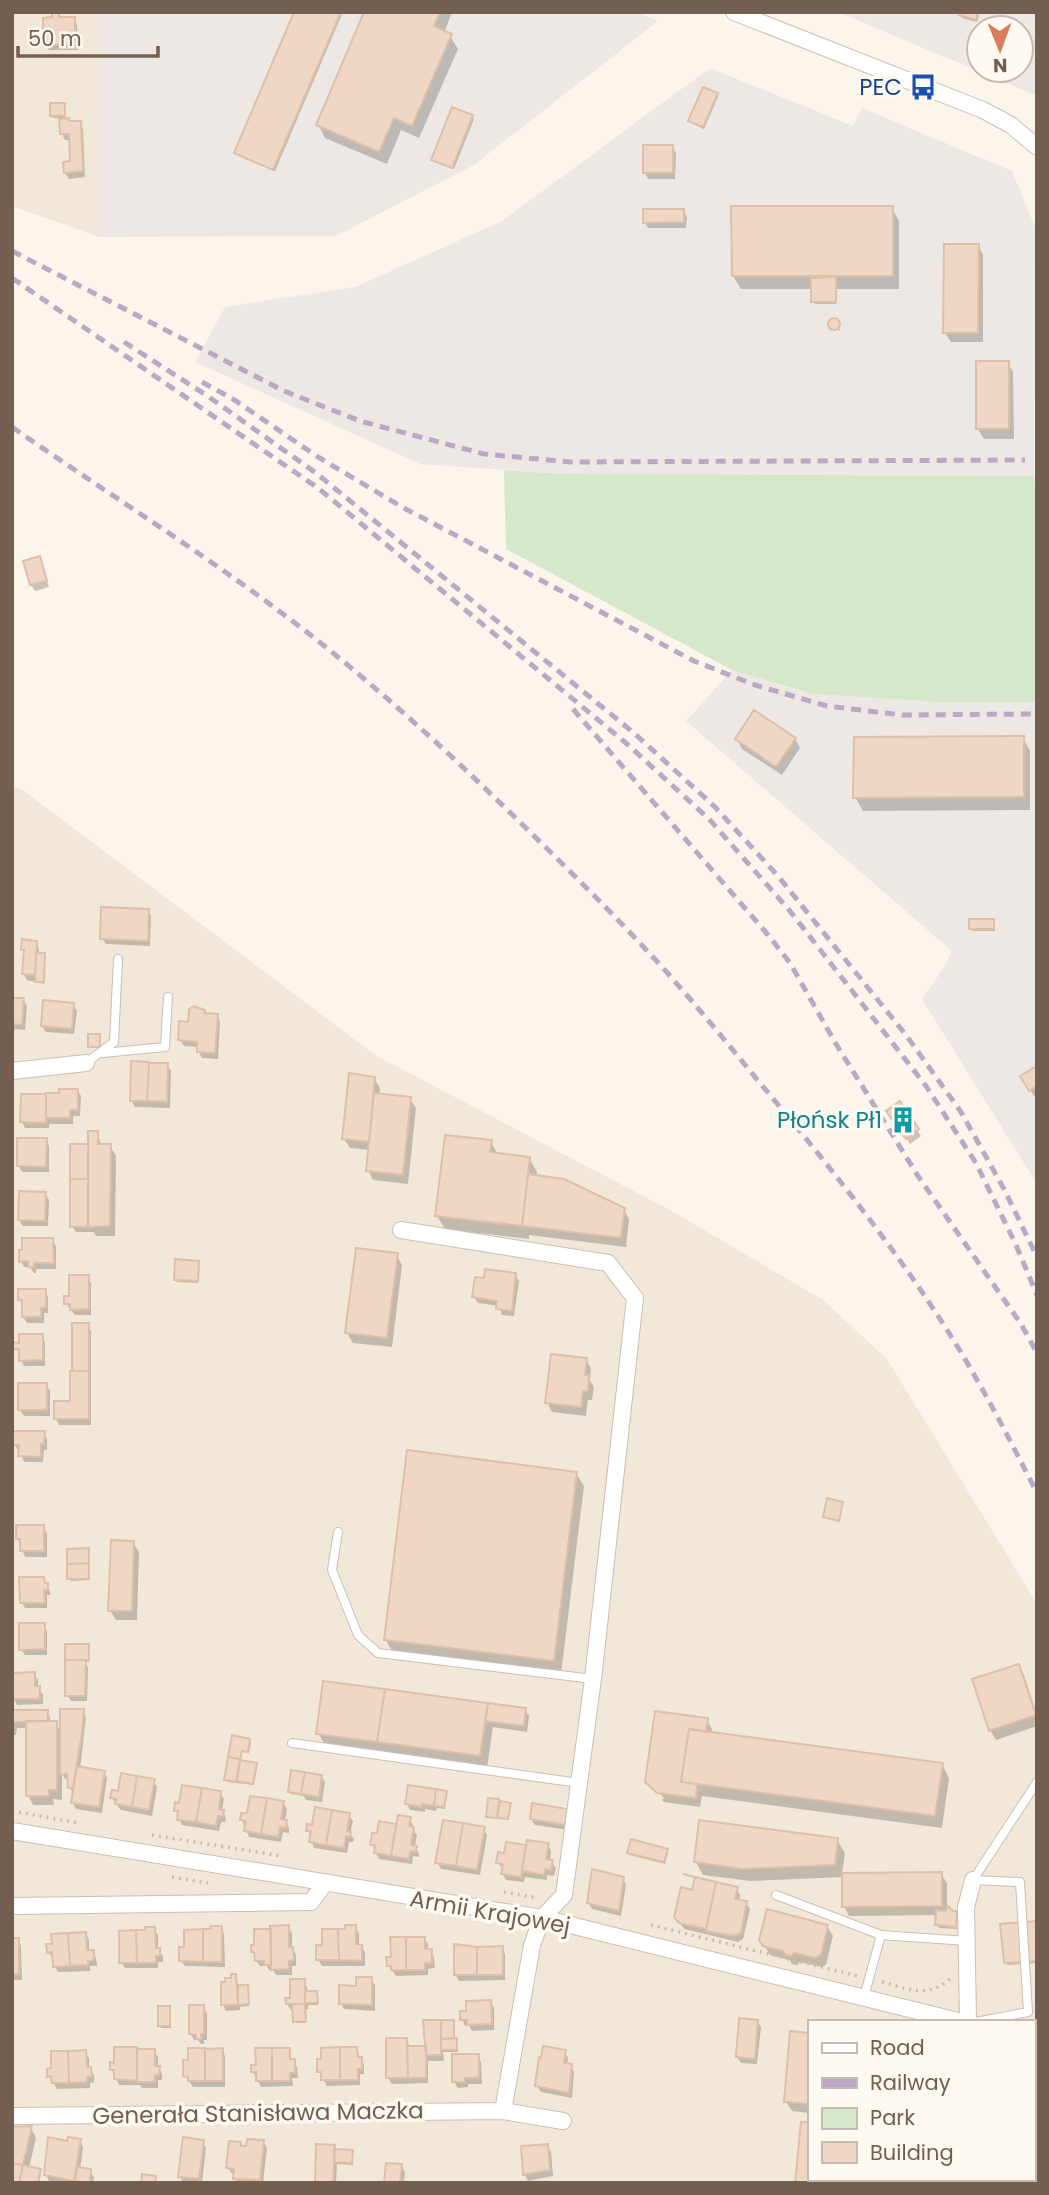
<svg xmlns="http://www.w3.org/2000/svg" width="1049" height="2195" font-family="Poppins,sans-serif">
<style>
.residential{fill:#f2e8da;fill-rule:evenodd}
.industrial{fill:#ede8e3;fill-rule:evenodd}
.green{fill:#d5e8ca}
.shadow{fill:#0003}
.building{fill:#eed7c5;stroke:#dfbfa7;stroke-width:2}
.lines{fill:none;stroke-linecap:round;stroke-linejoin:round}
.lane-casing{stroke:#ccbeb1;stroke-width:10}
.street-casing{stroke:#ccbeb1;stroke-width:18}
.path{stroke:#d3baa8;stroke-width:3.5;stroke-dasharray:2 5;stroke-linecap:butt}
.lane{stroke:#fff;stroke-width:8}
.street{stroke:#fff;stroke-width:16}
.rail{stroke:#b9a9c5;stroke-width:5;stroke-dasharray:10 7;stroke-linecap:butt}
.labels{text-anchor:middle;stroke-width:7;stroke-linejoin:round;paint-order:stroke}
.transit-label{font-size:23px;fill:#164399;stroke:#fef9f1;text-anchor:end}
.culture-label{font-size:23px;fill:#0d838f;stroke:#fef9f1;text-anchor:end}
.street-label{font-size:23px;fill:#745e50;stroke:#fef9f1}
</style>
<rect width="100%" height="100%" fill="#fbf5eb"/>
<path class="residential" d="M12,12H99V237L12,206Z
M12,785L24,791L375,1055L670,1210L823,1300L887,1359L1037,1604V2183H12ZM809,2022H1033V2179H809Z"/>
<path class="industrial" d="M99,12H637L658,21L474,165L336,236L99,237Z
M838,12H1037V96ZM979,28H1021V70H979Z
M710,68L853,126L862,108L1012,171L1035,227L1034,476L565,474L420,464L195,362L225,307L355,287L502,221Z
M732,670L813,694L939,702H1037V1184L922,999L945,966L952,951L686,721Z"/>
<path class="green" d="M504,470L565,474L1034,476L1037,525V702H939L813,694L732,670L506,549Z"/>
<path class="shadow" d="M296,12H343L275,171L237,155L236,153Z
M366,12H452L444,33L450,36L458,49L419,138L401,130L387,164L325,138L318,124Z
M977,13L979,16L977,22L962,18L961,15Z
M58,14L61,19H74L77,25L78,50H48L45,44Z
M717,95L718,97L704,129L691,123L690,121Z
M64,105L65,120L70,123H80L83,129L85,177L69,179L65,173V164L72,163L71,140H65L62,134L61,118H53L52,115Z
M472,116L474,119L454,169L435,162L433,159Z
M672,147L676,153L675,179H648L645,173Z
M892,208L899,221V289H836V304H815L813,289H741L733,276Z
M683,210L687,217L686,228H648L645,222Z
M978,245L983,255V342H951L945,333Z
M832,321H837L840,331L831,327Z
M1008,363L1013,372L1014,439H984L978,429Z
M39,558L49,587L35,591L31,585Z
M1023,738L1030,751V810L863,811L855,797Z
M737,739H795L800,748L782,775L742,749Z
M148,910L151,916L150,946L106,944L102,938Z
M993,921L995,931H972L971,928Z
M36,943L39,949V955H44L45,957L44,984L27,980L24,974L26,954L23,950Z
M12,999L23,1000L27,1006L25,1030L12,1029Z
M73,1005L77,1011L74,1034L46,1032L42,1026Z
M203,1011L206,1015L217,1016L220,1022L218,1059L202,1058L198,1051L199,1047L184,1046L180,1040L190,1024Z
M133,1063L167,1065L171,1071L170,1108L135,1107L131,1100Z
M1037,1068V1094L1034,1096L1022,1077Z
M374,1078L380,1088L379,1095L410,1099L416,1108L408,1184L373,1180L368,1170L370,1150L350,1148L344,1139Z
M77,1090L81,1096L80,1116H73V1124H49V1128H25L22,1122L61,1095Z
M900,1104L921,1136L910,1144L892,1117Z
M97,1133L102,1146H110L116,1156L115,1236H96L94,1232H76L72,1226L87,1146Z
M46,1139L49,1146V1172H22L19,1166Z
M491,1142L498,1155L529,1158L537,1172L536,1177L623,1209L629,1219L626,1247L529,1235V1239L445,1229L437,1216Z
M45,1194L49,1200L48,1226H23L19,1220Z
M52,1240L56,1246V1269H36V1273H34L30,1267H24L21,1261Z
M396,1255L402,1265L392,1347L353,1343L347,1333Z
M198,1262V1283L177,1282L176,1279Z
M515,1275L519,1281L514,1316L502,1315L499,1306L478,1303L474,1297L485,1280Z
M88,1277L91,1283V1315H75L66,1304Z
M45,1290L48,1297V1313H44V1323H27L23,1317V1306L20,1300Z
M88,1325L91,1331V1425H59L56,1419L72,1403Z
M42,1336L45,1342V1366H24L21,1360V1354L15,1348Z
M586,1359L591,1369L590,1380L594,1387L592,1400H588L586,1416L552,1412L547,1402Z
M46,1385L50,1391V1416H24L20,1410Z
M44,1433L47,1439V1450H44L43,1462H24L20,1451H18L15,1445Z
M576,1473L584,1486L561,1674L393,1653L386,1640Z
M43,1527L47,1533V1557H25L18,1539Z
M133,1543L139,1552L137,1620H116L110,1610Z
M88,1550L90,1580L71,1581L69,1578Z
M43,1579L50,1591V1595H47V1608H25L21,1602Z
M44,1625L47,1631V1655H25L21,1649Z
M89,1648V1662H85L88,1668L87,1701H71L67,1695Z
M1019,1666L1024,1675L1037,1715V1726L996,1740L990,1730Z
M34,1674L38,1680V1688L43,1694V1704L17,1705L13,1698Z
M525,1710L529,1716L527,1732L493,1727L487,1768L387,1755L385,1751L324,1743L318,1733Z
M47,1711L50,1717V1723H56L61,1732L83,1711L86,1717L80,1769L104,1772L107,1778L102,1813L76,1809L73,1803V1793L69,1787V1779H65L62,1774V1800L53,1799L54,1805H33L28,1795V1728H17L16,1735H12V1712Z
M706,1719L712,1729L711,1734L942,1764L949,1778L942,1828L702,1796L700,1807L664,1802L662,1800L664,1798L651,1784V1787L647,1781Z
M233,1737L249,1740L251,1743L249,1753L242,1752L241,1762L256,1764L257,1767L254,1785L228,1782L226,1779Z
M321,1776L325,1782L322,1802L306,1800L304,1796L291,1794L289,1792Z
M153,1781L157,1787L152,1816L121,1810L112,1798Z
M446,1792L447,1795L445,1809L437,1808L436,1811L425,1809V1812L410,1810L407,1804Z
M220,1793L224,1799L222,1811L226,1818L225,1822H221L219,1831L182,1825L176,1810Z
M283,1803L287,1809L285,1821L289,1828V1833L283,1832L281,1842L249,1837L242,1820Z
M566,1810L570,1817L568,1830L535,1825L531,1819Z
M349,1815L353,1821L350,1834L354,1839L353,1842H349L347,1853L314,1848L308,1830L313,1827Z
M409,1818L413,1825L412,1829L417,1835L415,1846L419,1854V1857L413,1856L412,1864L379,1859L372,1844L379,1835L381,1824L398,1826Z
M483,1829L487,1835L480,1875L441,1869L437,1862Z
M837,1840L845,1853L842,1874H941L947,1883V1908L957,1915V1929L939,1928L938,1915L849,1916L844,1906L843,1877L751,1881L703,1875L696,1862Z
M508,1844L528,1847L548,1845L551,1851L550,1861L556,1868L554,1876L547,1875V1880L525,1877L524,1882L506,1880L503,1874V1869L498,1863L506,1855Z
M666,1850L668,1853L665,1864L630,1855L629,1852Z
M623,1879L626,1885L621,1916L592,1909L589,1903Z
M697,1879L737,1889L740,1895L739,1901L746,1903L750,1909L743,1939L738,1942L684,1929L676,1917L694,1892Z
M1037,1922V1963L1007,1965L1006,1963Z
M827,1926L833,1936L826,1965L821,1967L800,1962L797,1965L792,1964L790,1960L770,1955L761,1940Z
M221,1927L224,1934L225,1967L185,1966L181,1960L212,1931Z
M288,1927L292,1933V1947L296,1955V1966H292V1975H276L273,1970H269L267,1966H260L256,1960L253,1952L256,1947V1930Z
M355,1927L359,1933V1946H361L365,1952V1966H322L318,1960L323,1947Z
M154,1929L158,1935V1950L163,1956V1962H158V1968H125L121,1962L146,1932Z
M86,1934L89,1940V1952H93L96,1958L97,1966H90V1971L58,1972L55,1966L54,1958H52L49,1952Z
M424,1938L428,1944V1951H431L434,1957L435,1968L428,1969V1975L396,1976L388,1965Z
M18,1939L21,1946L22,1980H12V1940Z
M465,1948H502L505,1954V1980L459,1981L455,1974Z
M235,1976L239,1987H247L249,1989V2006L240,2007V2010L226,2011L223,2004Z
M371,1979L375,1985V2011L344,2009L341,2003Z
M304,1981L307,1987L308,1993H316L318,1995V2005H308V2009H306V2023H296L294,2010H291L287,2004L292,2000Z
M490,2002L494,2008V2030L472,2031L469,2025L465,2026L462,2019Z
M169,2007L171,2028H161L160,2026Z
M203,2007L207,2013V2040H204V2044H201L198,2040H194L191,2034Z
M757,2021L761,2027L757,2064L741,2063L737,2057Z
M454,2024V2040L458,2043V2052H443L444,2061H428V2083L392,2084L388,2078L406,2039L410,2047H428Z
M792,2033L809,2035V2113L792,2111L786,2102Z
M356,2049L364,2065V2074H360V2085L327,2086L319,2071Z
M222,2050L225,2056V2087H193L185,2076Z
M289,2050L292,2061L297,2067L298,2078H292L293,2086L261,2087L253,2072Z
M154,2051L158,2057V2067L162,2074V2080H158V2088H142L140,2085H119L112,2070Z
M85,2052L89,2058V2069L94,2075V2082L90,2083V2088L57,2089L49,2076Z
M565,2052L568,2058L567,2065L571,2066L574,2072L572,2098L541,2092L537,2086Z
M478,2056L481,2062L482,2084H468V2087L458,2088L454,2082Z
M802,2124H809V2179H824V2181L833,2183H797Z
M31,2128L36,2138L29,2168L40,2171L41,2173L39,2183H12Z
M80,2141L83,2147L80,2170L90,2171L94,2177L93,2183H59L49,2181L46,2175Z
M202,2142L206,2148L202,2183H183L180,2177Z
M263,2142L267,2148L263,2183H237L235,2174H232L228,2168L240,2144L242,2148Z
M547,2145L551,2152L553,2176L528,2181L525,2175L523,2148Z
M334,2147L336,2151L352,2152L353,2165L337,2164L336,2183H316Z
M401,2166L405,2172L404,2183H386Z"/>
<path class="building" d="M52,12H59V17H75V44L43,45V18L52,17Z
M294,12H341L273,170L234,153Z
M364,12H440L434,26L452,34L412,126L394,118L379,152L316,125Z
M960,12H978L976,20L959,15Z
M703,87L718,93L703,127L688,121Z
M50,103H65V116H50Z
M452,107L473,115L452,168L431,160Z
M69,118V121H81L83,171L64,173L63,162L70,161L69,134H60L59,119Z
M643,145H673V173H643Z
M731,206H893V276H732Z
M643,209H684V222L643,223Z
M944,244H979L978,333H943Z
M836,277V302H811V278Z
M828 324a6 6 0 1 1 12 0a6 6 0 1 1-12 0Z
M976,361H1009V429H976Z
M40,556L47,581L30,585L23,561Z
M754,710L796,738L776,767L735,739Z
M1024,736V797L853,798L854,737Z
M101,907L149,909L148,941L100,939Z
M969,919H994V929H969Z
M22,939L37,941L35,975L22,974L24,950H21Z
M36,953H45L44,982H35Z
M12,998H24L22,1025L12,1024Z
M43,1000L74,1003L72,1029L41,1026Z
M194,1006L205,1010L204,1013L218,1014L215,1053L197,1052V1042L178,1040L179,1021L188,1022L189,1009Z
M88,1034H100V1047H88Z
M131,1061L149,1062L147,1101H130Z
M149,1063H168L167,1102L147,1101Z
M1037,1066V1086L1029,1091L1020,1076Z
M349,1073L375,1077L369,1142L342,1139Z
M59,1089H78V1110H70V1118H46V1093H59Z
M374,1093L411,1097L403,1175L366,1171Z
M21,1094H46V1123L20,1122Z
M900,1101L919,1129L906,1139L886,1111Z
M88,1131H98V1144H111L110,1226L88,1227Z
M445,1135L492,1140L490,1152L530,1157L522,1226L435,1216Z
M17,1138H47L46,1167L17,1166Z
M70,1144H88V1179H70Z
M528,1174L564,1179L625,1208L621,1238L522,1226Z
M70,1179H88V1227H70Z
M19,1191L46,1192L45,1221L18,1220Z
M22,1238H53L54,1263H34V1267H28V1261L19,1262V1250H22Z
M356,1248L398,1253L387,1338L345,1333Z
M175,1259L199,1261L198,1281L174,1280Z
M485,1269L516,1273L512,1311L496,1309L497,1301L472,1297L475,1277L484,1278Z
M69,1275H89V1309L70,1310V1304H64V1296H69Z
M18,1289H46V1307L41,1308V1317H22V1300H18Z
M72,1323H89V1371H72Z
M19,1334H43V1360L19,1361V1349H13V1342L19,1343Z
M551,1354L587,1358L585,1375H589L588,1391H583L581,1407L545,1403Z
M70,1371H89V1419H54V1401H70Z
M18,1383H47V1410H18Z
M13,1431H45L44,1444H41V1457L18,1456L19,1445H13Z
M407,1450L577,1472L554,1661L384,1640Z
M827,1498L843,1502L839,1521L823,1517Z
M16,1525H44V1551H20V1539H16Z
M111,1540L134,1541L132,1611H108Z
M89,1548V1563L67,1564V1549Z
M89,1563V1579H67V1564Z
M19,1577H44L45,1583H48V1590H44L45,1603H20Z
M19,1623H45V1649L19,1650Z
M65,1644H89V1660H65Z
M65,1660H86L85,1696H65Z
M1019,1664L1036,1715L989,1731L972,1679Z
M35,1672V1686H40V1699H12V1673Z
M323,1681L385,1689L377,1742L316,1734Z
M385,1689L488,1703L480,1756L377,1742Z
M488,1703L526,1708L524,1726L485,1721Z
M60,1709H84L82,1733L73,1788H68L67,1774H60Z
M12,1710H48V1721L14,1722L12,1730Z
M655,1711L708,1718L706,1732L689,1729L681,1782L697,1784L696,1798L657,1793L645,1782Z
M26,1721H57V1790H49V1796H26Z
M689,1729L943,1763L935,1816L681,1782Z
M232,1735L250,1739L248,1752L242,1751L240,1759L228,1757Z
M228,1757L240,1759L236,1782L224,1780Z
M240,1760L257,1763L253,1784L237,1781Z
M77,1766L105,1771L99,1807L71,1803Z
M291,1770L305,1772L301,1794L288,1792Z
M305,1772L322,1775L319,1797L301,1794Z
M121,1773L137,1776L132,1807L115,1804L116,1799L110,1798L112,1790L118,1791Z
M137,1776L155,1779L149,1810L132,1807Z
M182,1785L202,1788L196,1822L177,1820L178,1811H174L175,1802L179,1803Z
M408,1785L436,1789L434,1806L422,1804V1807L405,1804Z
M202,1788L221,1791L219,1809L224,1810L223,1817L218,1816L216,1826L196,1822Z
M436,1789L447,1791L444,1807L434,1806Z
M250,1796L267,1798L261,1834L244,1831L246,1821L240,1820L241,1813H247Z
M267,1798L284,1801L281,1819L287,1820L286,1828L280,1827L278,1837L261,1834Z
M488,1798L499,1799L497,1818L486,1817Z
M500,1801L511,1803L508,1819L497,1818Z
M532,1803L567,1809L565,1825L530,1819Z
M315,1807L332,1810L326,1845L309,1842L311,1831H306L307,1824L312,1825Z
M332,1810L350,1813L347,1831L351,1832L350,1837L346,1836L344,1848L326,1845Z
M398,1815L411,1817L409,1826L414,1827L411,1845L417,1846L416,1852L410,1851L409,1859L391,1856Z
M443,1820L463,1823L456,1866L435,1863Z
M699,1820L838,1838L835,1865L742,1869L694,1862Z
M379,1821L396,1824L391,1856L374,1853L375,1845H370L372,1833H377Z
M463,1823L485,1827L477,1870L456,1866Z
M631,1839L668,1849L664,1862L627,1853Z
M527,1840L549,1843L546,1859L553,1860L551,1870L545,1869L544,1875L522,1871Z
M506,1842L526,1845L521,1877L501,1874L503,1864L496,1863L498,1852L504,1853Z
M592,1869L624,1877L619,1911L587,1903Z
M942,1872V1906L842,1907V1873Z
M683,1874L716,1882L706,1929L679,1923L674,1917L681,1887L692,1890L695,1877Z
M716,1882L738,1887L735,1899L747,1901L741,1933L734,1936L706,1931Z
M948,1906L953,1911H957L956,1927L935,1925L936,1910L946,1911Z
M767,1909L828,1925L821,1955L815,1958L794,1953L791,1956L785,1955L783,1951L763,1946L759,1940Z
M1037,1921V1961L1004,1963L1000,1924Z
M289,1925V1947H293L294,1960L289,1961V1969L271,1970L270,1926Z
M345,1925H356V1944L362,1945V1961L339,1960L338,1929H345Z
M210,1926H222V1962H203V1929H211Z
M145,1927H155L156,1948H160V1956H156V1963H137L136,1930H145Z
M203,1929V1962L179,1961V1947H184V1930Z
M254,1929H271V1965H264V1961H255L254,1952H251V1945H254Z
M322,1929H338L339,1960H316V1945H322Z
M136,1930L137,1963H119V1931Z
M86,1932L87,1950H94V1960L88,1961V1965L70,1966L68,1933Z
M68,1933L70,1966L53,1967L52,1952L47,1953L46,1944H52L51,1934Z
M390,1937H406V1970H391V1966H387L386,1957H391Z
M406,1937H425V1949H432V1963H425V1970H406Z
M12,1938H19V1974H12Z
M454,1944L477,1947V1975H454Z
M503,1946V1975H477V1947Z
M231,1974H236L238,2005H221V1982H225V1978H231Z
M356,1977H372V2005L339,2004V1985L356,1986Z
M290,1979H305V2004H286L285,1998H290Z
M238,1985H248L249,2004L238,2005Z
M305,1991H317L318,2003H305Z
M491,2000L492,2024L467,2025V2020H460V2011H466V2001Z
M292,2004H305L306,2021L293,2022Z
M189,2005H204V2034H201V2039H196V2035L189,2034Z
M158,2006H170V2026H158Z
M739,2018L758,2020L755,2059L736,2057Z
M423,2020H441V2055H426Z
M441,2020H454V2038L441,2039Z
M790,2031L809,2033V2104L784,2102Z
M386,2038H407L408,2078H386Z
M457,2038V2050H441V2039Z
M407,2046H426V2078H408Z
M543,2046L566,2050L564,2063L572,2064L569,2093L535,2086L539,2057L541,2058Z
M114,2047H137V2081L114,2079V2070H110V2062L114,2063Z
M340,2047H357L358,2057H362V2069H358V2080H340Z
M340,2047V2080H321V2072H317V2059H321V2048Z
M188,2048H205V2081H188V2077L183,2076V2060H188Z
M223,2048V2081H205V2049Z
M255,2048H272V2081H256V2072H251V2065H256Z
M272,2048H290V2059H295V2073H290V2081H272Z
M137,2049H155V2066H160L159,2075H155V2082H137Z
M86,2050L87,2067H91L92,2077H87V2082L69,2083L68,2051Z
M51,2051H68L69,2083H52L51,2076L47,2077V2069L51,2068Z
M452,2054H479V2078H465V2082H452Z
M801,2122H809V2179H819L818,2183H795Z
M32,2126L23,2165L12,2163V2127Z
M48,2137L67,2141L68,2137L81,2139L74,2181L44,2175Z
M183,2137L204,2140L199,2179L178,2177Z
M247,2139L264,2140L260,2180L233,2179L234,2169L226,2168L229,2141L241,2142V2146H246Z
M316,2144L335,2145L333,2183H315Z
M548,2144L550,2170L523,2175L521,2146Z
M334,2149L353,2150L352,2163L334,2162Z
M12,2163L23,2165L19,2183H12Z
M386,2163L402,2164L400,2183H384Z
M23,2165L41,2169L38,2183L19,2182Z
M77,2167L91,2169L90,2183H75Z
M142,2174L156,2176L155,2183H141Z
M983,2179H1018V2183H983Z"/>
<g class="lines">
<g class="lane-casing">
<path id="lane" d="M103,1053L165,1047L168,997
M86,1063L114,1042L118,959
M338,1532L332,1570L358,1635L378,1653L593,1679
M292,1743L579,1783
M973,1880L1020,1882L1028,2012L976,2022
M973,1880L1037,1782
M776,1895L881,1935
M864,1997L881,1935L967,1941"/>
</g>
<g class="street-casing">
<path id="street" d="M734,12L983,110L1011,125L1037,147
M12,1071L86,1063
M401,1230L608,1263L635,1298L593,1679L564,1895L542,1918L532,1945L503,2111
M12,1831L542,1918L962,2022
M12,1906L311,1902L325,1883
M968,2022L966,1907L973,1880
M12,2116L503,2111L563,2121
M966,2183V2179"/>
</g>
<path class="path" d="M12,1811L79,1823
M152,1835L282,1856
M172,1877L208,1883
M504,1892L538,1898
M651,1925L858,1976
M882,1982C910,1989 926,1999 950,1979"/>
<use href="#lane" class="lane"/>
<use href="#street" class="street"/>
<path class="rail" d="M12,251L284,391L360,421L484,454L570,462L1025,460
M12,278L318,488L626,743L709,819L790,911L926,1086L976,1163L1016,1245L1037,1295
M124,342L209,397L316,473L634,733L715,807L778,876L906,1035L961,1112L1004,1189L1037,1257
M202,382L233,399L318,457L402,507L694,661L755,685L827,706L902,715L1037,714
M12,427C111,496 213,559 308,633C387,695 460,763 532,834C577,878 621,922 663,968C698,1007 731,1048 765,1089C835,1173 905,1260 962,1354C989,1399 1013,1446 1037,1493
M573,709L769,936L790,963L836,1044L918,1176L1021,1324L1037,1353"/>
</g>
<defs>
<g id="bus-bare" transform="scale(2.1)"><path d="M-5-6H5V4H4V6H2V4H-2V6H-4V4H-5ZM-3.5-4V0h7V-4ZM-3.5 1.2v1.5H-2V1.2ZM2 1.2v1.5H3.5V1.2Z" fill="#1a4fb4" stroke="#fef9f1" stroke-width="2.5" paint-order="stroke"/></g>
<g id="building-bare" transform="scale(2.1)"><path d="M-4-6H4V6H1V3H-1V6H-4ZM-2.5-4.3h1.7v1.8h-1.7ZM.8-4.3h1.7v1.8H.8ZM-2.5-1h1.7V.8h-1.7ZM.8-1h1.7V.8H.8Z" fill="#0f9aa8" stroke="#fef9f1" stroke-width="2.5" paint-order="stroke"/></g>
</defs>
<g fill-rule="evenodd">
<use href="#bus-bare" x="923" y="87"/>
<use href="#building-bare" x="903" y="1120"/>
</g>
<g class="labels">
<g class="transit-label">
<text x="902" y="95">PEC</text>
</g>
<g class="culture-label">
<text x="882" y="1128">Płońsk Pł1</text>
</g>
<g class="street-label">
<text transform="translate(490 1912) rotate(10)" y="8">Armii Krajowej</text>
<text transform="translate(258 2113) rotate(-1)" y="8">Generała Stanisława Maczka</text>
</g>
</g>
<rect width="1049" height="2195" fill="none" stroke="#745e50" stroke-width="28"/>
<rect x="808" y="2020" width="228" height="161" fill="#fef9f1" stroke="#c7bbb1" stroke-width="2"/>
<rect x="822" y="2043" width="35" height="10" fill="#ffffff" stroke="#c7bbb1" stroke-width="2"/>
<text x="870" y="2055" font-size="21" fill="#745e50">Road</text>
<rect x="822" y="2078" width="35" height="10" fill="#b9a9c5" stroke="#c7bbb1" stroke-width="2"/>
<text x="870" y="2090" font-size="21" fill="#745e50">Railway</text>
<rect x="822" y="2108" width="35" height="21" fill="#d5e8ca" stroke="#c7bbb1" stroke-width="2"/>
<text x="870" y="2125" font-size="21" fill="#745e50">Park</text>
<rect x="822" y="2142" width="35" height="21" fill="#eed7c5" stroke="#c7bbb1" stroke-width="2"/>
<text x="870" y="2160" font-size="21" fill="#745e50">Building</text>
<g transform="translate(1000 49) rotate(179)"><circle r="33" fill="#fef9f1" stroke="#c7bbb1" stroke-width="2"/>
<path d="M0-5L12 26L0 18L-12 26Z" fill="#d87e5c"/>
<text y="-10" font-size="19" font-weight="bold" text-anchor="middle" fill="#745e50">N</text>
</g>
<path d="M18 46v10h140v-10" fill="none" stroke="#745e50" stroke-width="3.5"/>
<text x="28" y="46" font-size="21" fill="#745e50" stroke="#fef9f1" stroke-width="5" paint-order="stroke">50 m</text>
</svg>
